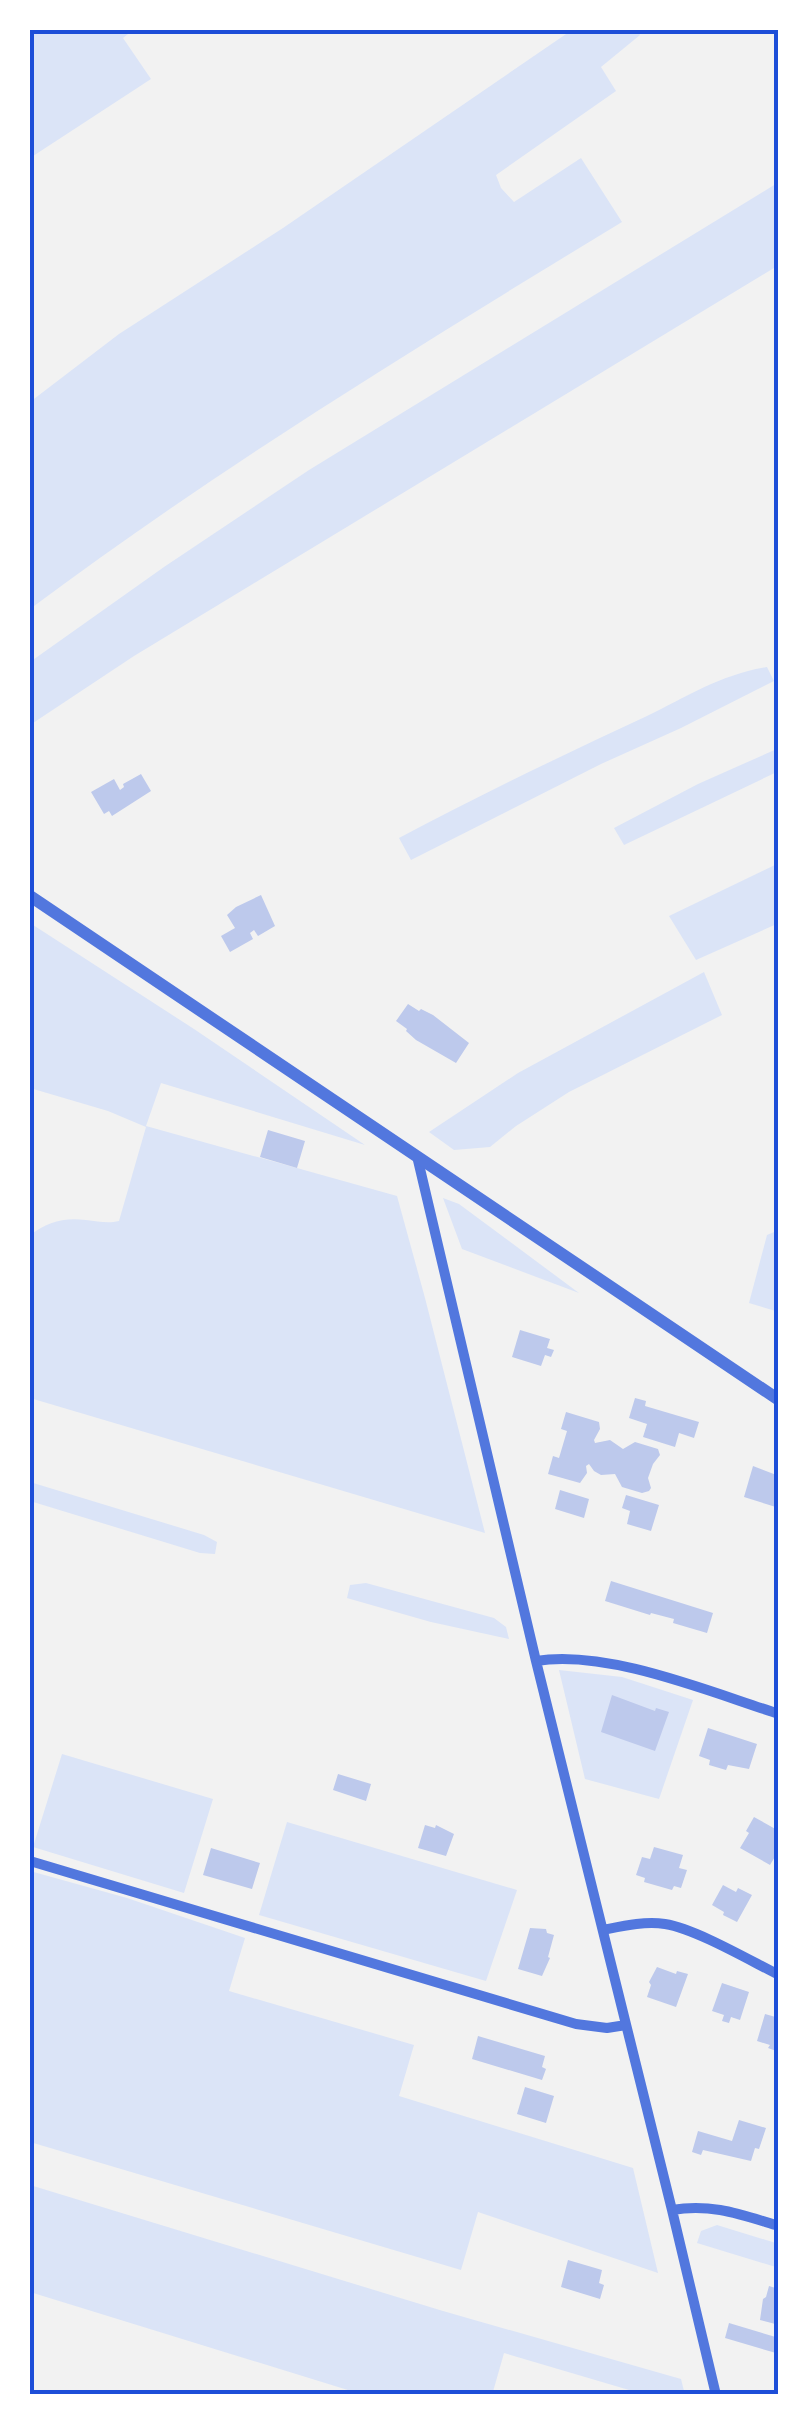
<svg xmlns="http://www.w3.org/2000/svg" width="809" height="2425" font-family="'Noto Serif',serif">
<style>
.green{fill:#dbe4f7}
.building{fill:#bdc9ec}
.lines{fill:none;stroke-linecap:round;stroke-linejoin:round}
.minor{stroke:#5277de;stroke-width:10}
.tertiary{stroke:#5277de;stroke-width:12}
.neatline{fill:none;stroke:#1d4ed8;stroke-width:4}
</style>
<rect width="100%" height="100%" fill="#f2f2f2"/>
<path class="green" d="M30,30H133L123,38L151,79L30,158Z
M572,30H637L640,35L601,67L616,91L496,175L501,188L514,202L581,158L622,222C420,345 220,467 30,609V402L119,334L283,228Z
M779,182V265L134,656L30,725V662L164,567L309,470Z
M767,667L774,681L681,728L601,764L411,860L399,838C480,795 563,755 647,716C686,697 722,674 767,667Z
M779,748V771L624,845L614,828L698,784Z
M779,863V923L696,960L669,916Z
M30,923L194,1029L365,1145L161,1083L146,1126L397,1196L425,1298L485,1533L30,1398V1235C47,1222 64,1217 86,1220C98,1221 107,1224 119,1221L146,1127L108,1111L30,1088Z
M704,972L722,1015L569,1092L516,1126L490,1147L454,1150L429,1132L518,1073Z
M443,1198L459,1204L579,1293L462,1249Z
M779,1230V1312L749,1303L767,1235Z
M30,1482L204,1535L217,1542L215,1554L200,1553L30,1501Z
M366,1583L494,1618L506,1627L509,1639L431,1622L347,1598L350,1585Z
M559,1670L622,1677L693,1700L659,1799L585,1779Z
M62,1754L213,1799L184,1893L33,1847Z
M287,1822L517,1890L486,1981L259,1915Z
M30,1871L127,1898L245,1938L229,1991L414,2045L399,2096L633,2168L658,2273L478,2212L461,2270L30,2142Z
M30,2185L443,2311L681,2379L685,2395H646L504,2353L492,2395H364L30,2292Z
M717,2225L779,2244V2268L697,2243L701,2231Z"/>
<path class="building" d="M141,774L151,791L112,816L109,811L104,814L91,792L114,779L120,790L124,787L123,784Z
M261,895L275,926L258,936L254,930L250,933L253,939L230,952L221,936L235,928L227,915L236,907Z
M408,1004L419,1011L421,1009L433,1015L469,1043L456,1063L416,1040L406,1031L407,1029L396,1021Z
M268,1130L305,1141L297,1168L260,1157Z
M520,1330L550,1339L547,1348L554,1350L551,1357L545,1355L541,1366L512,1357Z
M635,1398L646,1401L645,1406L699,1422L694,1438L679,1433L675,1447L643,1437L647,1424L629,1418Z
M566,1412L599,1422L600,1429L594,1440L595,1443L610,1440L623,1449L635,1442L658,1449L660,1455L653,1464L648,1478L651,1488L649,1491L642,1493L622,1487L615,1474L601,1475L594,1471L589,1464L586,1466L587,1473L580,1483L548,1474L553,1456L559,1458L567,1431L561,1429Z
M753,1466L779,1476V1508L744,1497Z
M560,1490L589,1499L584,1518L555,1509Z
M626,1495L659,1505L651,1531L627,1524L630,1511L622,1508Z
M611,1581L713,1613L707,1633L673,1623L674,1619L651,1613L650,1615L605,1601Z
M612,1695L655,1711L656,1708L669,1712L655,1751L601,1732Z
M708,1728L757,1744L749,1769L728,1765L726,1770L709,1765L710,1760L699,1756Z
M338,1774L371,1784L366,1801L333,1790Z
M754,1817L779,1831V1841L775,1848L779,1850L770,1865L740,1848L749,1833L746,1831Z
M425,1825L435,1828L436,1825L454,1834L446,1856L418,1848Z
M654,1847L683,1855L679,1868L687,1870L681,1888L674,1886L672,1890L644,1882L645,1878L636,1875L642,1857L650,1859Z
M211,1848L260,1863L252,1889L203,1875Z
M723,1885L736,1892L738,1888L752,1895L737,1922L723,1915L724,1912L712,1905Z
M530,1928L546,1929L547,1933L554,1935L548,1957L550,1958L542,1976L518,1969Z
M657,1967L676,1974L677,1971L688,1974L676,2007L647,1997L651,1985L649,1982Z
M722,1983L749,1992L740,2020L731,2017L729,2023L722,2021L724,2015L712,2011Z
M765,2014L779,2018V2052L768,2048L770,2045L757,2041Z
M478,2036L545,2056L542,2067L546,2069L542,2080L472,2059Z
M525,2087L554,2096L546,2123L517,2114Z
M739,2120L766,2128L759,2149L755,2148L751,2161L703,2150L701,2155L692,2152L698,2131L732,2141Z
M568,2260L602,2270L599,2283L604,2285L600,2299L561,2287Z
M769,2286L779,2289V2325L760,2320L763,2299L766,2297Z
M729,2323L779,2338V2350H776V2353L725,2338Z"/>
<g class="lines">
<path class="minor" d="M417,1156L536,1661L672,2210L716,2395
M536,1661C607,1649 710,1692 779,1714
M30,1861L576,2024L607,2028L626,2025
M603,1930C623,1926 644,1921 665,1924C696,1929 749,1960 779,1975
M672,2210C712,2203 742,2215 779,2226"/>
<path class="tertiary" d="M30,896L779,1400"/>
</g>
<rect width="809" height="2425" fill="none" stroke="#ffffff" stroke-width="65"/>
<rect x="32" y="32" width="744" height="2360" class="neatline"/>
</svg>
